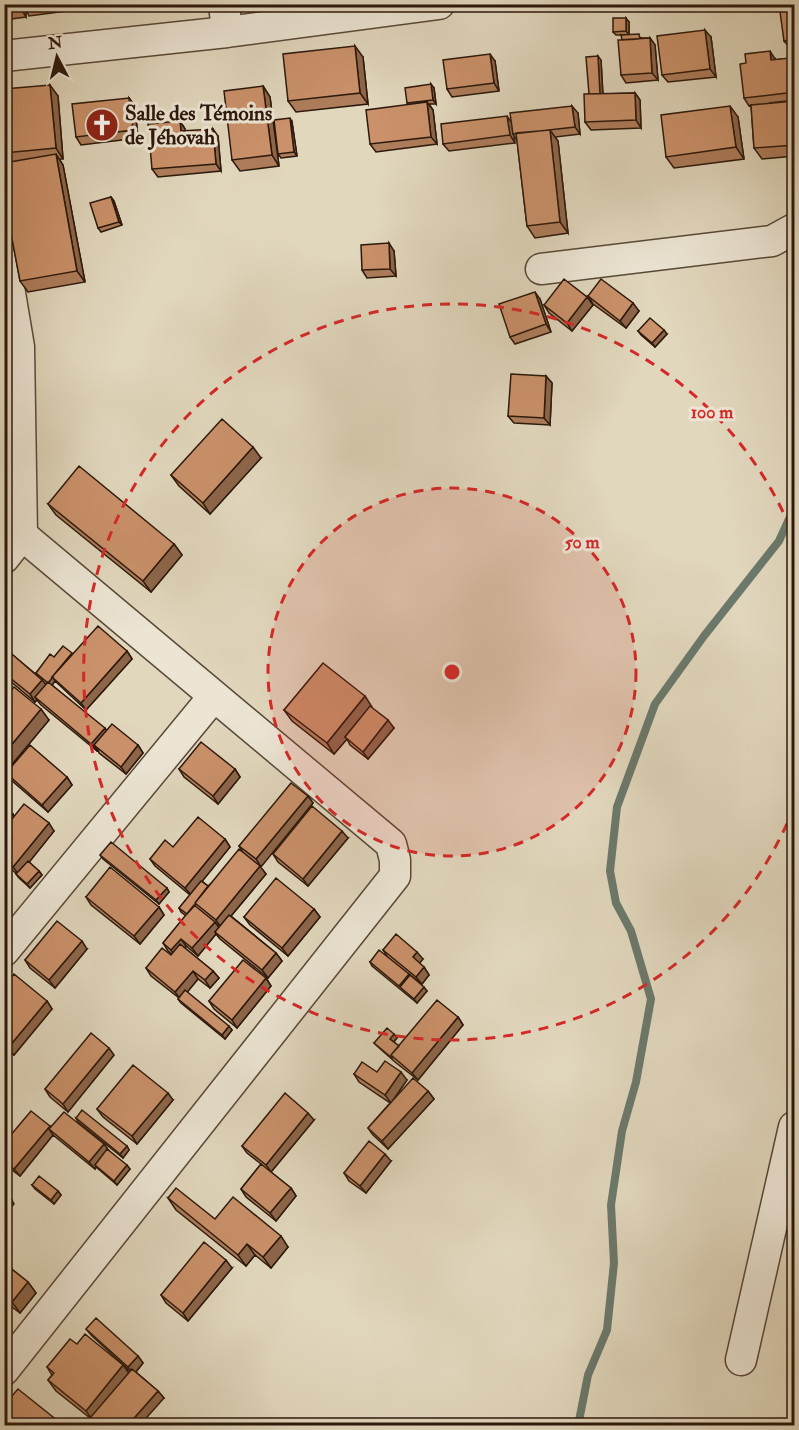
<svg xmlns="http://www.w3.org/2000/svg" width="799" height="1430" font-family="'IM FELL Double Pica',serif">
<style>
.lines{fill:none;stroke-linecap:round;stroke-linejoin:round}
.stream{stroke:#6b796c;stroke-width:8}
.minor-casing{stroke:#594838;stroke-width:33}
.minor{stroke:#ece5d4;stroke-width:30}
.wall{fill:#ae7d5b;stroke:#2c180c;stroke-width:1.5}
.shaded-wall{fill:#8d664a;stroke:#2c180c;stroke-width:1.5}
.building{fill:#ca916a;stroke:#2c180c;stroke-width:1.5}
.ring{fill:none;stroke:#d62828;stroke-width:3;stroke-dasharray:10 8}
.labels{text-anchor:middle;stroke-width:6;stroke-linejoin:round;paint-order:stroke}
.poi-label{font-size:21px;font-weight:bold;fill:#2c180c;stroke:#ece5d4;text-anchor:start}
.centre{fill:#d62828;stroke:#ece5d4;stroke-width:3}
.ring-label{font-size:18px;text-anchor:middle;font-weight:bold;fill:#d62828;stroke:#ece5d4;stroke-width:6;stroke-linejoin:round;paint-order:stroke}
</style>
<rect width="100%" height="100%" fill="#e1d7bd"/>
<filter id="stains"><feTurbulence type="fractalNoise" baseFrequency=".00333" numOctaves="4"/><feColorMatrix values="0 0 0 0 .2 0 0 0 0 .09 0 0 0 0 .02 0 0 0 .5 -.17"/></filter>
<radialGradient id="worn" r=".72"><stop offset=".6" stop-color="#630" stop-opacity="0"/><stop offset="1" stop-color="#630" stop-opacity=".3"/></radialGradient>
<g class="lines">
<path class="stream" d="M578,1426L588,1375L607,1330L614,1263L611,1205L622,1131L636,1082L651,999L631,931L616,903L610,871L617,807L655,704L704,636L779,541L794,508"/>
<g class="minor-casing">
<path id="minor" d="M224,4L227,32
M4,56L227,32L439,4
M4,257L19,347L22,535L4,558
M541,269L772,241L794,229
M4,951L214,696
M741,1360L794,1127
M4,1370L395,876V860L391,844L22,535"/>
</g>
<use href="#minor" class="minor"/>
</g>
<path class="wall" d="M4,4H82V9L29,16L26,10V17L4,20Z
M795,4V48H790L784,41Z
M629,22V35L642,38H650L655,45L658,80L626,83L621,75L625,35H616L613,32Z
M711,37L716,77L668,82L662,75Z
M363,57L368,104L296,112L288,101Z
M790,58L795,64V100L769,103L795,101V156L762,159L754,148L751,105L749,106L744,98L775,59V60Z
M601,60L603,94L635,93L640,100L641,128L591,130L585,122L589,94Z
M495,61L499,91L452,97L447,89Z
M263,86L270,97L279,166L240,171L232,160Z
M434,88L436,104H429L433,110L437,144L376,152L370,144L408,104L407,103Z
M4,89L58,96L63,159H59L63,165L85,282L28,292L20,281L4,196Z
M129,98L135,106L138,138L81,145L76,137Z
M578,113L580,134L555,137L558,141L568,233L535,238L527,226L517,140L514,136L515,143L449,151L443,144L511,121Z
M738,117L744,159L674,168L666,157Z
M180,121L185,129V131L218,136L221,171L158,177L152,169Z
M292,122L297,156L281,158L278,154Z
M111,197L114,201L122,225L101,232L98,228Z
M394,251L396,276L367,278L362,270Z
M588,296L639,311L626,328L593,304Z
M540,299L551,332L515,344L510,337Z
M544,305H593L572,331L549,313Z
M638,331L667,334L655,347L641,335Z
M546,376L552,383L550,425L514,423L508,416Z
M261,458L210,514L179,486L171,475Z
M48,504L174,544L182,555L151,592L56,515Z
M4,637L11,646L8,651L38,676L36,673L54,657L72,654L127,651L132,659L86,710L55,681L52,685L106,730L138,745L143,753L126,774L99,753L98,750L97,751L41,705L37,700L35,702L4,676Z
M4,698L49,720L8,769L67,777L72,785L48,812L11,780L6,773L4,774Z
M372,708L394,728L368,759L350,745L347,739L334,754L292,721L284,710Z
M179,769H235L240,777L218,804L184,777Z
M308,796L313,803L260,867L266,874L231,916L276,953L282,961L268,978L220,939L216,934L198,956L186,946L185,948L213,971L219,978L210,988L198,979L187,992L232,1030L225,1039L181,1003L178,999L179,998L151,976L146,968L172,954L168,951L163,943L186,916L181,912L179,908L190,895L155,866L150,859L173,847L225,839L230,847L202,881L208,886L244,854L239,846Z
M4,807L14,816L54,831L29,862L39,871L42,875L30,888L19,878L16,874H17L4,864V847L10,840L7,836L4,839Z
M348,838L308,886L278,862L273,854Z
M100,855L167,888L169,892L159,904L103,859Z
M86,897L159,907L164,915L140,944L91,905Z
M314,909L320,917L288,956L250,925L244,917Z
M87,949L55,988L30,968L25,960Z
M383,950L423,959L419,963L424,967L429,975L422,984L388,958Z
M370,962L409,974L427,991L417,1003L372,966Z
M266,978L271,986L237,1028L214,1009L209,1001Z
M4,986L47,1001L52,1009L14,1055L4,1048Z
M458,1017L463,1025L418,1080L395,1062L377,1046L374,1043L397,1038L394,1042L399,1046Z
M114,1055L68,1112L50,1097L45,1089Z
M377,1072L407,1080L393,1100L428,1091L434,1099L388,1149L373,1135L368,1128L390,1103L359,1082L354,1074Z
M173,1100L137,1144L103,1117L97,1109Z
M76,1118L127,1146L129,1150L123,1158L78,1122Z
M314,1120L271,1172L291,1188L296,1196L276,1221L246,1197L241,1189L261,1164L247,1153L242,1146Z
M50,1126L51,1127L108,1150L130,1169L117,1185L96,1167L95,1169L53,1135L20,1176L4,1164V1143Z
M391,1161L366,1193L349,1181L344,1173Z
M32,1185L58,1191L61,1195L54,1204L35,1189Z
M168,1198L215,1219L288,1247L271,1268L255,1255L246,1266L176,1210Z
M4,1263L28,1282L36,1293L20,1313L4,1301Z
M232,1268L188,1321L166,1303L161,1295Z
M86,1329L138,1356L143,1363L136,1372L158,1391L164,1398L90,1418L56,1391L48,1380L52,1375L47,1367L77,1344L123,1365L129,1373L130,1371L92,1336Z"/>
<path class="shaded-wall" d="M20,4H25L24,8L26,10V17L21,9Z
M626,18L629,22V35L626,31Z
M705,30L711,37L716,77L710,69Z
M650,38L655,45L658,80L652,73Z
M355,46L363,57L368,104L360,93Z
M770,51L775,59L776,68L771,60Z
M490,54L495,61L499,91L494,83Z
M598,56L601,60L603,98L600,94Z
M790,58L795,64V91Z
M431,84L434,88L436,104L433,100Z
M50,85L58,96L63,159L56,148Z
M263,86L270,97L279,166L272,155Z
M635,93L640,100L641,128L636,120Z
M129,98L135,106L138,138L133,130Z
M427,102L433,110L437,144L431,137Z
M572,106L578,113L580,134L575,127Z
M730,106L738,117L744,159L736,147Z
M507,116L512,123L513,134L514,136L515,143L510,135Z
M290,118L292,122L297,156L294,152Z
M180,121L185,129L186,139L181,131Z
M213,129L218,136L221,171L216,164Z
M550,130L558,141L568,233L560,222Z
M56,154L63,165L85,282L77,271Z
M111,197L114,201L122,225L119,222Z
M389,243L394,251L396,276L390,269Z
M535,292L540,299L551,332L546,324Z
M587,297L593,305L572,331L567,323Z
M633,303L639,311L626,328L620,321Z
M664,330L667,334L655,347L652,343Z
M546,376L552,383L550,425L544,418Z
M253,447L261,458L210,514L203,503Z
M174,544L182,555L151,592L143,581Z
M6,639L11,646L4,655V641Z
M127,651L132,659L86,710L81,703Z
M53,677L55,681L51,687L48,683Z
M42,680L48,687L35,697L37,700L35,702L30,694Z
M365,696L372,707L345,737L347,739L334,754L327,743Z
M41,709L49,720L4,774V754Z
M388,720L394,728L368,759L363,752Z
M105,728L110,736L94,745L98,750L97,751L91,744Z
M138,745L143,753L126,774L121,767Z
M235,769L240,777L218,804L213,796Z
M67,777L72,785L48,812L42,805Z
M308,796L313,803L261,867L256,859Z
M13,814L18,822L4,832V825Z
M49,823L54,831L19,875L13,867Z
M342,831L348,838L308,886L303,879Z
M225,839L230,847L191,895L185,888Z
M260,866L266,874L221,928L216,920Z
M39,871L42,875L30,888L27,884Z
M167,888L169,892L159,904L156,900Z
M159,907L164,915L140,944L134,936Z
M314,909L320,917L288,956L282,948Z
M215,922L220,929L215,932L216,934L198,956L192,948Z
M181,939L186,946L177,958L171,950Z
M82,941L87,949L55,988L49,980Z
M417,952L423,959L418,965L413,957Z
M276,953L282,961L268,978L262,970Z
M424,967L429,975L422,984L416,977Z
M193,971L198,979L181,1000L175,992Z
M213,971L219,978L210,988L205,980Z
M266,978L271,986L237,1028L232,1020Z
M424,987L427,991L417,1003L414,999Z
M47,1001L52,1009L14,1055L8,1048Z
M458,1017L463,1025L418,1080L412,1073Z
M229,1026L232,1030L225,1039L222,1035Z
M394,1034L397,1038L393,1042L390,1039Z
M109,1048L114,1055L68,1112L63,1104Z
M401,1072L407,1080L391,1103L385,1095Z
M428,1091L434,1099L388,1149L382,1141Z
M168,1093L173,1100L137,1144L132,1136Z
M308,1113L314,1120L271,1172L266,1165Z
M50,1126L55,1133L49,1129L53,1135L20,1176L14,1169Z
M104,1144L110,1152L95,1165L96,1167L95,1169L89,1162Z
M127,1146L129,1150L123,1158L120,1154Z
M385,1154L391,1161L366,1193L360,1186Z
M127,1165L130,1169L117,1185L114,1181Z
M291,1188L296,1196L276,1221L270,1213Z
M58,1191L61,1195L54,1204L51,1200Z
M12,1200L14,1204L4,1216V1209Z
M281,1236L288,1247L271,1268L263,1257Z
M247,1244L255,1255L246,1266L238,1255Z
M226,1260L232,1268L188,1321L183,1313Z
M28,1282L36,1293L20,1313L12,1302Z
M138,1356L143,1363L134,1374L128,1367Z
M123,1365L131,1376L94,1422L86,1411Z
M158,1391L164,1398L140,1425H128Z"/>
<path class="building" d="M4,4H20L21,9L4,11Z
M24,4H51L24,8Z
M779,4H795V39L784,41Z
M613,18H626V31L613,32Z
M705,30L710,69L662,75L657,36Z
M639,34L640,39L622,40L621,35Z
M650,38L652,73L621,75L618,40Z
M355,46L360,93L288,101L283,54Z
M770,51L771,60L790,58L795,92L744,98L740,64L746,63L745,54Z
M490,54L494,83L447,89L443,60Z
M598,56L600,94H589L586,57Z
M431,84L433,100L407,103L405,88Z
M50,85L56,148L4,153V89Z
M263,86L272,155L232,160L224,91Z
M635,93L636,120L585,122L584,94Z
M129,98L133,130L76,137L72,104Z
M795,101V145L754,148L751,105Z
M427,102L431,137L370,144L366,110Z
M572,106L575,127L513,134L510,113Z
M730,106L736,147L666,157L661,115Z
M507,116L510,135L443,144L441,124Z
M290,118L294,152L278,154L274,120Z
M180,121L181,131L213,129L216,164L152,169L148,124Z
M550,130L560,222L527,226L516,133Z
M56,154L77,271L20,281L4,196V163Z
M111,197L119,222L98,228L90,203Z
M389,243L390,269L362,270L361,245Z
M564,279L587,297L567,323L544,305Z
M601,279L633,303L620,321L588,296Z
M535,292L546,324L510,337L499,304Z
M650,318L664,330L652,343L638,331Z
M511,374L546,376L544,418L508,416Z
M222,419L253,447L203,503L171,475Z
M79,466L174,544L143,581L48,504Z
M98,626L127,651L81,703L52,677Z
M63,646L72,653L52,677H53L48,683L36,673L50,654L54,657Z
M6,649L42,680L30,694L4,673V650Z
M323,663L365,696L327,743L284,710Z
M48,682L105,728L91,744L35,697Z
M14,687L41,709L4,754V698Z
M370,706L388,720L363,752L345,737Z
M112,724L138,745L121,767L94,745Z
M201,742L235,769L213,796L179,769Z
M30,745L67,777L42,805L6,773Z
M291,783L308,796L256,859L239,846Z
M24,804L49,823L13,867L4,860V847L12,838L4,832V829Z
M312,806L342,831L303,879L273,854Z
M4,807L13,814L4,825Z
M198,817L225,839L185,888L150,859L165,840L173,847Z
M111,842L167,888L156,900L100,855Z
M239,849L260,866L216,920L195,903Z
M28,861L39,871L27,884L16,874Z
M110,867L159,907L134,936L86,897Z
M276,878L314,909L282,948L244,917Z
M201,881L208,886L195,903L196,904L187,914L179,908Z
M194,905L215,922L192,948L181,939L171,950L163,943Z
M229,915L276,953L262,970L215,932Z
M57,921L82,941L49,980L25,960Z
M396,934L417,952L413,957L424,967L416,977L383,950Z
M180,944L213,971L205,980L193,971L175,992L146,968L162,948L171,955Z
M379,950L409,974L399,986L370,962Z
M243,960L266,978L232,1020L209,1001Z
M14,974L47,1001L8,1048L4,1045V986Z
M410,975L424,987L414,999L400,987Z
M185,990L229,1026L222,1035L178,999Z
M437,1000L458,1017L412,1073L391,1055Z
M387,1028L394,1034L390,1039L399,1046L391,1055L392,1058L374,1043Z
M91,1033L109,1048L63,1104L45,1089Z
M385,1061L401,1072L385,1095L354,1074L362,1062L377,1072Z
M133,1065L168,1093L132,1136L97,1109Z
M413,1078L428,1091L382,1141L368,1128Z
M285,1093L308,1113L266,1165L242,1146Z
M82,1110L127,1146L120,1154L76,1118Z
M31,1111L50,1126L14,1169L4,1161V1143Z
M64,1112L104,1144L89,1162L49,1129Z
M369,1141L385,1154L360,1186L344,1173Z
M107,1149L127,1165L114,1181L95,1165Z
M261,1164L291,1188L270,1213L241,1189Z
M39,1176L58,1191L51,1200L32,1185Z
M176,1188L215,1219L233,1197L281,1236L263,1257L247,1244L238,1255L168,1198Z
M4,1195L12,1200L4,1209Z
M204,1242L226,1260L183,1313L161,1295Z
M4,1263L28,1282L12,1302L4,1296Z
M96,1318L138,1356L128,1367L86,1329Z
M85,1334L123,1365L86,1411L48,1380L54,1373L47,1367L70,1339L77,1344Z
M132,1369L158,1391L128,1425H84Z
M18,1389L63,1425H4V1405Z"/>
<circle cx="452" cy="672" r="184" fill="#d62828" fill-opacity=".12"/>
<g class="ring">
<circle cx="452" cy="672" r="184"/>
<path d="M794 807A368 368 0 1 1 794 537"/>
</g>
<defs>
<g id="church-disc" transform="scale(1.725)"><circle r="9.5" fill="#8f2418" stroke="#ece5d4"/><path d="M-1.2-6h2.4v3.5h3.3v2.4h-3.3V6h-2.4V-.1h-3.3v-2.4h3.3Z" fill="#fff"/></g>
</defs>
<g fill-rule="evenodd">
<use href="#church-disc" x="102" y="125"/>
</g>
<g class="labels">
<g class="poi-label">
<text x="125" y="120">Salle des Témoins<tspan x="125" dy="24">de Jéhovah</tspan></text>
</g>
</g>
<circle cx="452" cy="672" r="9" class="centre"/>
<g class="ring-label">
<text x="712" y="418">100 m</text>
<text x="582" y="548">50 m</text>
</g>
<rect width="799" height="1430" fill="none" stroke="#e1d7bd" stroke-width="24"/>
<rect x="6" y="6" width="787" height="1418" fill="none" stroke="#2c180c" stroke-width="3"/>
<rect x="12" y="12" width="775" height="1406" fill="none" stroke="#2c180c" stroke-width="1.5"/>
<g transform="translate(57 57) rotate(353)" stroke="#ece5d4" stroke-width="4.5" paint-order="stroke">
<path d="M0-4.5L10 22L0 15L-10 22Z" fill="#2c180c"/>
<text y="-9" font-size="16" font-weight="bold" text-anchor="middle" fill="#2c180c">N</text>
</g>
<rect width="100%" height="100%" filter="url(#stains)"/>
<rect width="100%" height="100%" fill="url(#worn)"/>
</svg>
